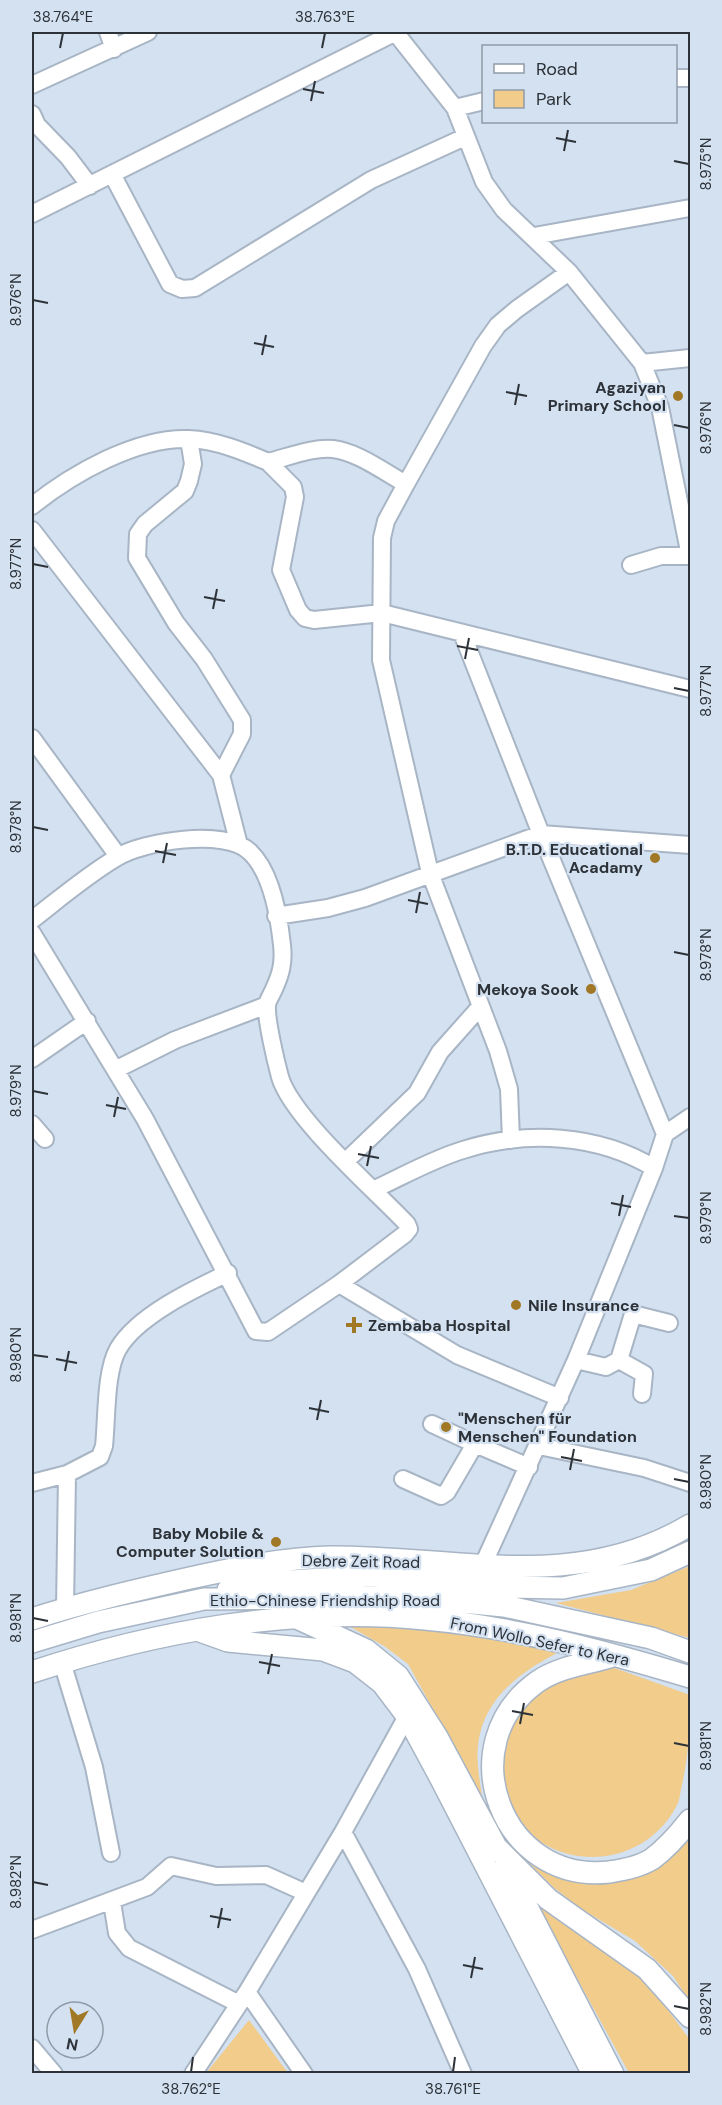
<svg xmlns="http://www.w3.org/2000/svg" width="722" height="2105" font-family="'DM Sans',sans-serif">
<style>
.green{fill:#f1cc8b}
.lines{fill:none;stroke-linecap:round;stroke-linejoin:round}
.minor-casing{stroke:#a8b5c5;stroke-width:20}
.major-casing{stroke:#a8b5c5;stroke-width:24}
.minor{stroke:#fff;stroke-width:16}
.major{stroke:#fff;stroke-width:21}
.ticks{fill:none;stroke:#2d3238;stroke-width:2}
.poi-dot{fill:#a07826;stroke:#d3e1f1;stroke-width:2}
.labels{text-anchor:middle;stroke-width:4.5;stroke-linejoin:round;paint-order:stroke}
.poi-label{font-size:16px;font-weight:bold;fill:#2d3238;stroke:#d3e1f1;text-anchor:end}
.street-label{font-size:16px;fill:#2d3238;stroke:#d3e1f1}
.neatline{fill:none;stroke:#2d3238;stroke-width:2}
.ticks-label{font-size:15px;text-anchor:middle;fill:#2d3238}
</style>
<rect width="100%" height="100%" fill="#d3e1f1"/>
<path class="green" d="M690,1566V1638L556,1603L631,1590Z
M340,1621L390,1622L563,1650C523,1670 483,1697 478,1746C476,1762 480,1781 482,1797L408,1664L384,1646Z
M609,1666L690,1695C690,1728 689,1753 682,1785C680,1792 680,1801 676,1807C633,1886 511,1868 503,1776C501,1757 502,1741 511,1723C516,1714 520,1703 526,1695C542,1672 584,1669 609,1666Z
M690,1829V2002L673,1976L635,1941L583,1910L553,1887L516,1850L556,1869L604,1879Z
M528,1889L642,1975L690,2040V2073H629Z
M249,2020L288,2073H206Z"/>
<g class="lines">
<g class="minor-casing">
<path id="minor" d="M108,32L114,49
M395,32L455,108L484,182L504,210L569,272L642,363L690,358
M676,78H690
M32,85L148,32
M455,108L484,101
M32,114L37,125L68,157L90,186
M112,174L170,284L182,289L195,288L371,180L465,137
M32,214L396,32
M534,236L690,208
M642,363L660,407L690,556
M189,439L193,464L189,481L185,491L145,524L138,534L137,558L176,623L204,659L242,720V734L221,775
M268,462L293,487L295,497L281,570L298,610L305,618L314,620L382,613L690,689
M406,484L483,346L498,325L517,309L569,272
M32,506C72,474 136,437 189,439C216,440 245,452 268,462C289,457 312,447 333,449C358,452 384,472 406,484L386,521L382,538L381,660L430,873L498,1051L509,1089L511,1140
M32,530L221,775L239,845
M631,565L661,556H690
M462,633L541,834L665,1134
M32,738L118,856
M276,916L328,908L365,898L541,834L690,845
M32,920C59,899 86,876 116,858C142,841 226,828 250,852C272,873 279,917 282,945C284,962 281,974 274,989C272,994 267,1001 267,1006C266,1020 276,1062 280,1077C292,1118 376,1191 407,1224L409,1229L405,1234L339,1284L268,1332L256,1331L145,1119L32,933
M32,1059L87,1021
M117,1069L175,1040L267,1005
M32,1124L45,1139
M346,1161L417,1093L440,1052L480,1007
M375,1189C403,1176 433,1159 463,1150C526,1130 598,1134 654,1168
M339,1284L457,1355L560,1398
M576,1360L606,1367L619,1360
M642,1394L644,1374L619,1360L633,1314L669,1323
M432,1424L475,1444
M539,1446L644,1468L690,1483
M403,1479L441,1496L447,1492L475,1444L529,1467
M32,1483L67,1474L100,1457L104,1446C107,1419 105,1372 118,1349C137,1316 194,1289 228,1273
M482,1567L576,1360L654,1168L665,1134L690,1117
M65,1609L67,1474
M62,1662L94,1767L111,1853
M343,1832L417,1969L463,2074
M112,1902L117,1933L129,1948L239,2004
M32,1930L147,1887L171,1866L216,1876L266,1875L306,1893
M247,1992L304,2074
M32,2048L54,2074
M193,2074L247,1992L343,1832L407,1716"/>
</g>
<g class="major-casing">
<path id="major" d="M228,1590L260,1583L370,1576L446,1580L507,1587L563,1588L651,1570L690,1552
M297,1618L366,1650L398,1676L437,1737L496,1847L548,1899L647,1969L690,2017
M32,1619C84,1602 137,1590 190,1578C236,1568 283,1558 330,1557C454,1556 575,1594 690,1525
M200,1631L228,1641L323,1650L355,1662L382,1683L407,1716L441,1779L593,2074
M32,1642L98,1622L204,1599L410,1597L504,1606L651,1638L690,1652
M610,1657C586,1664 558,1667 537,1682C449,1745 502,1884 609,1872C623,1870 641,1866 652,1859C667,1848 679,1834 690,1820
M32,1672C156,1631 294,1606 425,1619C514,1627 604,1651 690,1677
M506,1866L613,2074"/>
</g>
<use href="#minor" class="minor"/>
<use href="#major" class="major"/>
</g>
<path class="ticks" d="M60,48L63,33M322,48L325,33M303,89L324,93M311,101L315,81M556,138L576,142M564,151L568,130M674,161L689,164M33,300L48,303M254,343L274,347M262,355L266,335M506,392L527,396M515,405L519,384M674,425L689,428M33,564L48,567M204,597L225,601M213,609L217,589M457,646L478,650M465,659L469,638M674,688L689,691M33,827L48,830M155,851L176,855M163,863L167,843M408,900L428,904M416,913L420,892M674,952L689,955M33,1091L48,1094M106,1105L126,1109M114,1117L118,1097M358,1154L379,1158M367,1166L371,1146M611,1203L631,1207M619,1216L623,1195M674,1216L689,1218M33,1355L48,1357M56,1359L77,1363M65,1371L69,1351M309,1408L329,1412M317,1420L321,1400M561,1457L582,1461M570,1470L574,1449M674,1479L689,1482M33,1618L48,1621M259,1662L280,1666M268,1674L272,1654M512,1711L533,1715M520,1724L524,1703M674,1743L689,1746M33,1882L48,1885M210,1916L231,1920M218,1928L222,1908M463,1965L483,1969M471,1978L475,1957M674,2006L689,2009M191,2072L193,2057M453,2072L455,2057"/>
<g class="poi-dot">
<circle cx="678" cy="396" r="6"/>
<circle cx="655" cy="858" r="6"/>
<circle cx="591" cy="989" r="6"/>
<circle cx="516" cy="1305" r="6"/>
<path d="M351 1316h6v6h6v6h-6v6h-6v-6h-6v-6h6z"/>
<circle cx="446" cy="1427" r="6"/>
<circle cx="276" cy="1542" r="6"/>
</g>
<g class="labels">
<g class="poi-label">
<text x="666" y="393">Agaziyan<tspan x="666" dy="18">Primary School</tspan></text>
<text x="643" y="855">B.T.D. Educational<tspan x="643" dy="18">Acadamy</tspan></text>
<text x="579" y="995">Mekoya Sook</text>
<text x="528" y="1311" text-anchor="start">Nile Insurance</text>
<text x="368" y="1331" text-anchor="start">Zembaba Hospital</text>
<text x="458" y="1424" text-anchor="start">"Menschen für<tspan x="458" dy="18">Menschen" Foundation</tspan></text>
<text x="264" y="1539">Baby Mobile &amp;<tspan x="264" dy="18">Computer Solution</tspan></text>
</g>
<g class="street-label">
<text transform="translate(361 1561) rotate(1)" y="6">Debre Zeit Road</text>
<text x="325" y="1606">Ethio-Chinese Friendship Road</text>
<text transform="translate(540 1641) rotate(12)" y="6">From Wollo Sefer to Kera</text>
</g>
</g>
<rect width="722" height="2105" fill="none" stroke="#d3e1f1" stroke-width="66"/>
<rect x="482" y="45" width="195" height="78" fill="#d3e1f1" stroke="#919ba7" stroke-width="1.5"/>
<rect x="494" y="64" width="30" height="9" fill="#ffffff" stroke="#919ba7" stroke-width="1.5"/>
<text x="536" y="75" font-size="18" fill="#2d3238">Road</text>
<rect x="494" y="90" width="30" height="18" fill="#f1cc8b" stroke="#919ba7" stroke-width="1.5"/>
<text x="536" y="105" font-size="18" fill="#2d3238">Park</text>
<g transform="translate(75 2030) rotate(191)"><circle r="28" fill="#d3e1f1" stroke="#919ba7" stroke-width="1.5"/>
<path d="M0-4.5L10 22L0 15L-10 22Z" fill="#a07826"/>
<text y="-9" font-size="16" font-weight="bold" text-anchor="middle" fill="#2d3238">N</text>
</g>
<rect x="33" y="33" width="656" height="2039" class="neatline"/>
<g class="ticks-label">
<text x="63" y="22">38.764°E</text>
<text x="325" y="22">38.763°E</text>
<text transform="translate(706 164) rotate(-90)" y="5">8.975°N</text>
<text transform="translate(16 300) rotate(-90)" y="5">8.976°N</text>
<text transform="translate(706 428) rotate(-90)" y="5">8.976°N</text>
<text transform="translate(16 564) rotate(-90)" y="5">8.977°N</text>
<text transform="translate(706 691) rotate(-90)" y="5">8.977°N</text>
<text transform="translate(16 827) rotate(-90)" y="5">8.978°N</text>
<text transform="translate(706 955) rotate(-90)" y="5">8.978°N</text>
<text transform="translate(16 1091) rotate(-90)" y="5">8.979°N</text>
<text transform="translate(706 1218) rotate(-90)" y="5">8.979°N</text>
<text transform="translate(16 1355) rotate(-90)" y="5">8.980°N</text>
<text transform="translate(706 1482) rotate(-90)" y="5">8.980°N</text>
<text transform="translate(16 1618) rotate(-90)" y="5">8.981°N</text>
<text transform="translate(706 1746) rotate(-90)" y="5">8.981°N</text>
<text transform="translate(16 1882) rotate(-90)" y="5">8.982°N</text>
<text transform="translate(706 2009) rotate(-90)" y="5">8.982°N</text>
<text x="191" y="2094">38.762°E</text>
<text x="453" y="2094">38.761°E</text>
</g>
</svg>
